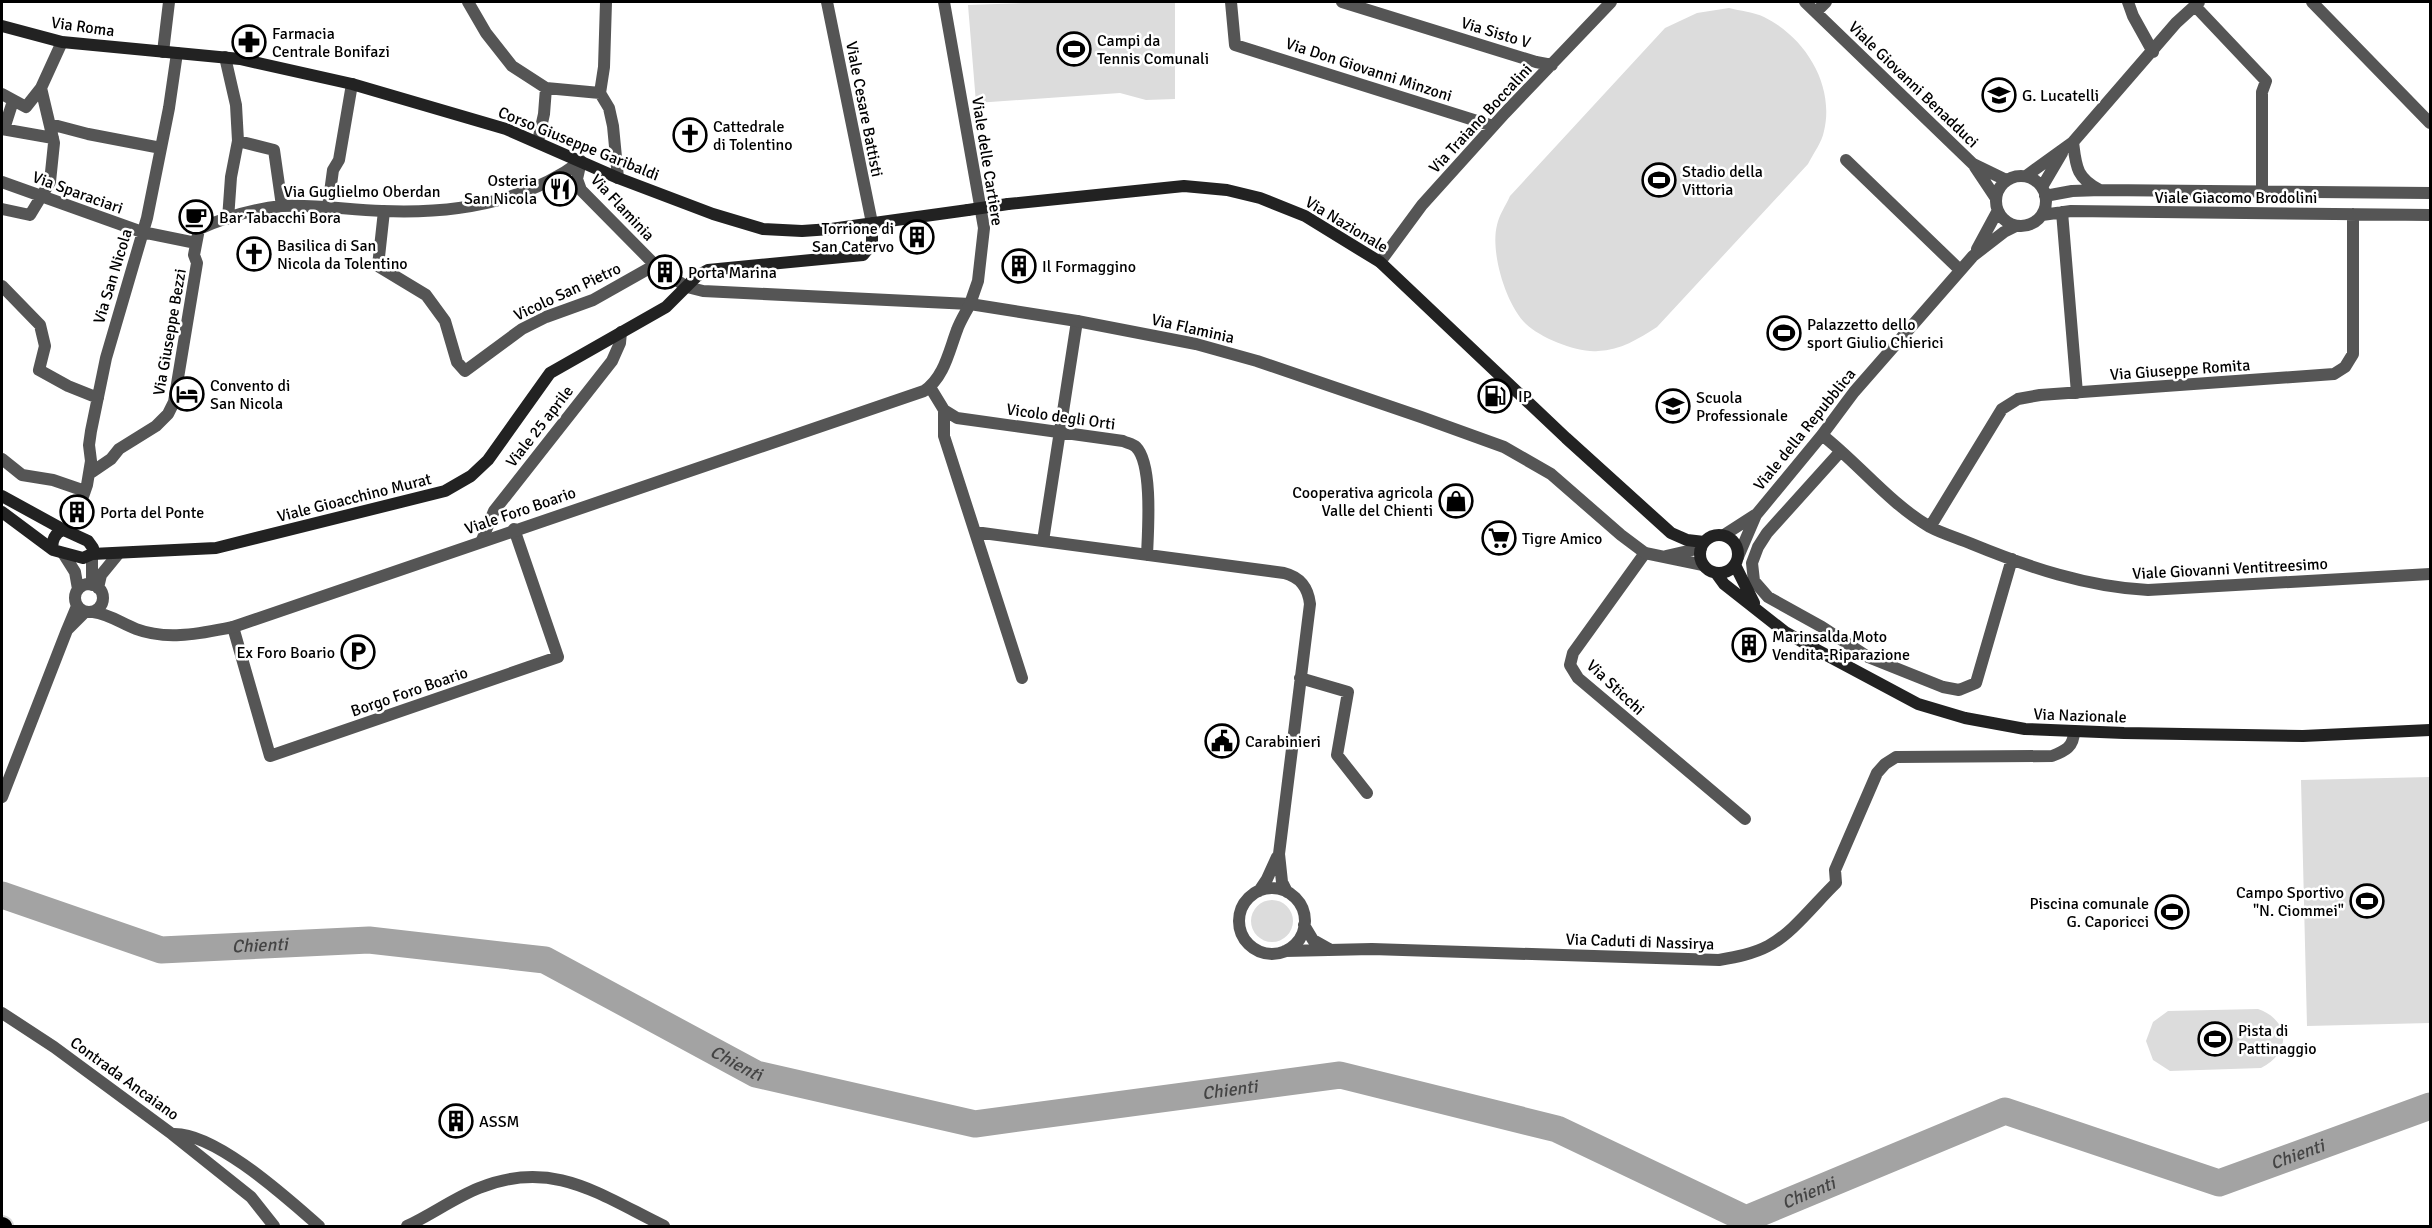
<svg xmlns="http://www.w3.org/2000/svg" width="2432" height="1228" font-family="Signika,sans-serif">
<style>
.grass{fill:#dcdcdc}
.lines{fill:none;stroke-linecap:round;stroke-linejoin:round}
.river{stroke:#a3a3a3;stroke-width:27}
.trunk-casing{stroke:#dbdbdb;stroke-width:20}
.minor{stroke:#555;stroke-width:12}
.tertiary{stroke:#555;stroke-width:12}
.secondary{stroke:#222;stroke-width:12}
.trunk{stroke:#000;stroke-width:16}
.secondary-bridge{stroke:#222;stroke-width:12}
.labels{text-anchor:middle;stroke-width:5;stroke-linejoin:round;paint-order:stroke}
.street-label{font-size:16px;fill:#000;stroke:#fff}
.poi-label{font-size:16px;fill:#000;stroke:#fff;text-anchor:start}
.water-label{font-size:18px;font-style:italic;fill:#444;stroke:#fff}
</style>
<rect width="100%" height="100%" fill="#fff"/>
<path class="grass" d="M1056,2H1175V99L1146,100L1120,93L976,103L968,5Z
M1729,8C1740,11 1754,12 1764,17C1805,37 1835,85 1824,131C1822,142 1813,154 1808,164L1657,327C1638,339 1621,350 1598,351C1577,353 1541,338 1526,324C1506,305 1490,252 1497,225C1499,215 1506,205 1510,196L1665,28L1697,13Z
M2430,777V1023L2307,1026L2301,780Z
M1251 921a21 21 0 1 1 42 0a21 21 0 1 1-42 0Z
M2258,1009C2290,1020 2292,1053 2261,1068L2170,1071L2153,1060L2146,1041L2153,1022L2168,1011Z"/>
<g class="lines">
<path class="river" id="s1" d="M2,895L161,950L369,940L545,960L756,1074L975,1124L1340,1075L1557,1129L1746,1219L2005,1111L2219,1183L2430,1106"/>
<g class="trunk-casing">
<path id="trunk" d="M2,1225L4,1226"/>
</g>
<path class="minor" d="M468,2L486,33L512,66L546,88L600,93
M606,2L604,67L600,93L609,108L613,126L618,178
M1231,2L1235,45L1493,126
M1342,2L1536,62L1552,65
M1805,2L1973,164L2006,180
M2128,2L2133,16L2153,52
M2312,2L2430,123
M2195,6L2266,81L2262,92V192
M1816,12L1826,2
M163,52L169,2
M225,57L236,105L238,141L231,177L228,219
M2,94L26,107L41,88
M50,124L88,134L161,148
M2,129L53,138
M4,129L13,101
M238,141L274,150L282,206
M538,141L544,114L546,88
M2073,142C2076,166 2076,178 2100,190
M1846,160L1960,270
M581,161L577,179L581,190L660,270
M1975,167L1995,197
M1996 201a25 25 0 1 1 50 0a25 25 0 1 1-50 0Z
M2026,176L2073,142L2176,23L2199,2
M2,182L142,232L196,243
M2042,187L2062,153
M2045,196L2072,191L2101,190L2430,193
M328,207L333,170L339,160L352,84
M2,209L30,215L50,182L54,143L41,88L62,42
M384,211L378,266L426,295L445,321L457,362L465,371L522,329L546,317L593,300L655,265
M2062,212L2077,393
M2042,215L2071,211L2430,215
M1977,249L1997,212
M1380,262L1422,205L1505,113L1611,2
M670,276L687,287L703,291L970,304L978,281L984,228L944,2
M2,286L40,325L45,346L39,370L68,386L98,398
M930,387L944,410V436L1022,678
M944,410L957,418L1123,441C1127,443 1133,444 1136,447C1153,464 1148,531 1147,555
M1822,435C1858,463 1889,503 1930,527C1943,534 1958,538 1972,544C2028,567 2087,587 2148,590L2430,574
M1840,452L1767,533L1758,547L1752,563L1754,581L1768,597L1822,627L1868,657L1943,687L1959,690L1976,683L2012,559
M2,459L22,475L53,480L85,491
M89,474L111,459L119,449L156,426L168,414L174,402L197,263L194,255L199,229C224,218 254,209 282,206C315,204 349,210 382,211C451,214 525,203 581,161
M79,508L87,485L91,461L89,445L91,431L106,358L147,218L169,108L177,53
M1930,527L2002,409L2018,399L2040,395L2334,374L2345,367L2353,354V214
M67,531L75,515
M975,532L1284,573C1300,577 1308,587 1310,604L1279,854L1282,882L1287,892
M1724,535L1755,515
M482,540L494,511L612,361L620,343L621,332
M1043,541L1077,321
M1645,553L1573,653L1570,665L1578,678L1745,819
M1738,557L1756,515L1822,435L1854,392L1973,256L2004,232L2016,226
M233,627L270,756L558,657L514,529
M1300,678L1348,692L1337,755L1367,793
M1239 921a33 33 0 1 1 66 0a33 33 0 1 1-66 0Z
M1259,891L1267,879L1277,857
M1304,925L1313,940L1329,949
M1285,951L1372,949L1719,960C1736,957 1753,954 1768,946C1792,934 1816,902 1836,883L1835,870L1877,773L1885,764L1896,757L2052,756C2065,751 2074,747 2074,731"/>
<path class="tertiary" d="M827,2L872,223
M63,553L75,572L78,589
M1666,556L1701,548
M75 598a14 14 0 1 1 28 0a14 14 0 1 1-28 0Z
M92,585V554
M98,588L101,575L119,553
M77,606L67,630L85,612
M93,612C109,614 121,623 136,629C168,641 201,633 233,627L924,391C944,378 949,351 957,330C960,321 966,312 970,304L1077,321L1196,344L1257,361L1421,417L1504,447L1551,474L1621,535L1645,553L1703,565
M2,797L67,630
M2,1013L54,1047L172,1134L251,1197L274,1226
M172,1134C214,1131 288,1199 319,1226
M407,1226C431,1215 454,1198 479,1188C553,1158 600,1195 664,1226"/>
<path class="secondary" d="M2,26L62,42L240,59L352,84L506,129L618,178L713,214L763,229L802,231L831,229L968,210
M1008,204L1184,186L1227,190L1260,198L1305,216L1380,262L1566,438L1671,533L1687,540L1704,542
M2,496L64,530
M2,512L53,550L83,558L92,554L216,548L445,491L471,476L488,460L550,373L666,307L697,276L708,270L863,255L872,244V223
M1700 554a19 19 0 1 1 38 0a19 19 0 1 1-38 0Z
M53,550C51,541 55,532 64,530L88,541L93,548L92,554
M1735,565L1754,603
M1716,573L1724,584L1785,632L1817,650L1918,704L1965,718L2025,729L2124,733L2303,736L2430,730"/>
<use href="#trunk" class="trunk"/>
<path class="secondary-bridge" d="M968,210L1008,204"/>
</g>
<defs>
<g id="pharmacy-ring" transform="scale(1.725)"><circle r="9.5" fill="#fff" stroke="#000" stroke-width="1.5"/><path d="M-2-6h4v4h4v4h-4v4h-4v-4h-4v-4h4Z" fill="#000"/></g>
<g id="stadium-ring" transform="scale(1.725)"><circle r="9.5" fill="#fff" stroke="#000" stroke-width="1.5"/><path d="M0-5a6.5 5 0 1 0 0 10a6.5 5 0 1 0 0-10ZM-3.5-1.8h7v3.6h-7Z" fill="#000"/></g>
<g id="school-ring" transform="scale(1.725)"><circle r="9.5" fill="#fff" stroke="#000" stroke-width="1.5"/><path d="M0-5L7-2L0 1L-7-2ZM-4 1L0 2.5L4 1V4Q0 6-4 4Z" fill="#000"/></g>
<g id="church-ring" transform="scale(1.725)"><circle r="9.5" fill="#fff" stroke="#000" stroke-width="1.5"/><path d="M-1.2-6h2.4v3.5h3.3v2.4h-3.3V6h-2.4V-.1h-3.3v-2.4h3.3Z" fill="#000"/></g>
<g id="restaurant-ring" transform="scale(1.725)"><circle r="9.5" fill="#fff" stroke="#000" stroke-width="1.5"/><path d="M-5-6h1v4h1v-4h1v4h1v-4h1v5L-1.5 .5V6h-2V.5L-5-1ZM5-6V6H3V1.5H1.5Q1.5-4 5-6Z" fill="#000"/></g>
<g id="cafe-ring" transform="scale(1.725)"><circle r="9.5" fill="#fff" stroke="#000" stroke-width="1.5"/><path d="M-5.5-4.5H6V0H3Q3 3.5 0 3.5H-2.5Q-5.5 3.5-5.5 0ZM3-3.2v2h1.7v-2ZM-6 4.5H4V6H-6Z" fill="#000"/></g>
<g id="building-ring" transform="scale(1.725)"><circle r="9.5" fill="#fff" stroke="#000" stroke-width="1.5"/><path d="M-4-6H4V6H1V3H-1V6H-4ZM-2.5-4.3h1.7v1.8h-1.7ZM.8-4.3h1.7v1.8H.8ZM-2.5-1h1.7V.8h-1.7ZM.8-1h1.7V.8H.8Z" fill="#000"/></g>
<g id="hotel-ring" transform="scale(1.725)"><circle r="9.5" fill="#fff" stroke="#000" stroke-width="1.5"/><path d="M-6-4.5h1.5V1H6V5H4.5V3h-9V5H-6ZM-4 0a1.8 1.8 0 1 1 3.6 0ZM.5 0V-2.5h3Q6-2.5 6 0Z" fill="#000"/></g>
<g id="fuel-ring" transform="scale(1.725)"><circle r="9.5" fill="#fff" stroke="#000" stroke-width="1.5"/><path d="M-5.5-6h7V0h2V4h1.3V-2.5L3-4.5l.8-.8L6-3V5H2.5V1h-1V6h-7ZM-4.2-4.7v3.2H.2V-4.7Z" fill="#000"/></g>
<g id="shop-ring" transform="scale(1.725)"><circle r="9.5" fill="#fff" stroke="#000" stroke-width="1.5"/><path d="M-5-2.5h2.3a2.7 3.5 0 0 1 5.4 0H5L5.5 6h-11ZM-1.5-2.5h3a1.5 2.3 0 0 0-3 0Z" fill="#000"/></g>
<g id="supermarket-ring" transform="scale(1.725)"><circle r="9.5" fill="#fff" stroke="#000" stroke-width="1.5"/><path d="M-6-5.5h2.5l.6 2H6L4.5 2H-2.5L-4.4-4H-6ZM-1.5 3.2a1.3 1.3 0 1 0 .1 0ZM3 3.2a1.3 1.3 0 1 0 .1 0Z" fill="#000"/></g>
<g id="parking-ring" transform="scale(1.725)"><circle r="9.5" fill="#fff" stroke="#000" stroke-width="1.5"/><path d="M-3.5-5.5H1a3.5 3.5 0 0 1 0 7H-1V5.5H-3.5ZM-1-3.4V-.6H.8a1.4 1.4 0 0 0 0-2.8Z" fill="#000"/></g>
<g id="civic-ring" transform="scale(1.725)"><circle r="9.5" fill="#fff" stroke="#000" stroke-width="1.5"/><path d="M-.6-6.5H3V-4.5H.6V-3L4-1V1h2V6H-6V1h2V-1L-.6-3ZM-1.2 2.5V6h2.4V2.5Z" fill="#000"/></g>
</defs>
<g fill-rule="evenodd">
<use href="#pharmacy-ring" x="249" y="42"/>
<use href="#stadium-ring" x="1074" y="49"/>
<use href="#school-ring" x="1999" y="95"/>
<use href="#church-ring" x="690" y="135"/>
<use href="#stadium-ring" x="1659" y="180"/>
<use href="#restaurant-ring" x="560" y="189"/>
<use href="#cafe-ring" x="196" y="217"/>
<use href="#building-ring" x="917" y="237"/>
<use href="#church-ring" x="254" y="254"/>
<use href="#building-ring" x="1019" y="266"/>
<use href="#building-ring" x="665" y="272"/>
<use href="#stadium-ring" x="1784" y="333"/>
<use href="#hotel-ring" x="187" y="394"/>
<use href="#fuel-ring" x="1495" y="396"/>
<use href="#school-ring" x="1673" y="406"/>
<use href="#shop-ring" x="1456" y="501"/>
<use href="#building-ring" x="77" y="512"/>
<use href="#supermarket-ring" x="1499" y="538"/>
<use href="#building-ring" x="1749" y="645"/>
<use href="#parking-ring" x="358" y="652"/>
<use href="#civic-ring" x="1222" y="741"/>
<use href="#stadium-ring" x="2367" y="901"/>
<use href="#stadium-ring" x="2172" y="912"/>
<use href="#stadium-ring" x="2215" y="1039"/>
<use href="#building-ring" x="456" y="1121"/>
</g>
<g class="labels">
<g class="street-label">
<text transform="translate(83 26) rotate(8)" y="6">Via Roma</text>
<text transform="translate(1496 32) rotate(17)" y="6">Via Sisto V</text>
<text transform="translate(1369 69) rotate(18)" y="6">Via Don Giovanni Minzoni</text>
<text transform="translate(1914 84) rotate(44)" y="6">Viale Giovanni Benadduci</text>
<text transform="translate(865 109) rotate(79)" y="6">Viale Cesare Battisti</text>
<text transform="translate(1480 118) rotate(-47)" y="6">Via Traiano Boccalini</text>
<text transform="translate(579 143) rotate(22)" y="6">Corso Giuseppe Garibaldi</text>
<text transform="translate(988 161) rotate(81)" y="6">Viale delle Cartiere</text>
<text x="362" y="197">Via Guglielmo Oberdan</text>
<text transform="translate(78 192) rotate(20)" y="6">Via Sparaciari</text>
<text x="2236" y="203">Viale Giacomo Brodolini</text>
<text transform="translate(623 207) rotate(47)" y="6">Via Flaminia</text>
<text transform="translate(1347 224) rotate(31)" y="6">Via Nazionale</text>
<text transform="translate(112 276) rotate(-73)" y="6">Via San Nicola</text>
<text transform="translate(567 291) rotate(-25)" y="6">Vicolo San Pietro</text>
<text transform="translate(1193 328) rotate(13)" y="6">Via Flaminia</text>
<text transform="translate(169 332) rotate(-80)" y="6">Via Giuseppe Bezzi</text>
<text transform="translate(2180 369) rotate(-4)" y="6">Via Giuseppe Romita</text>
<text transform="translate(1061 416) rotate(8)" y="6">Vicolo degli Orti</text>
<text transform="translate(539 426) rotate(-52)" y="6">Viale 25 aprile</text>
<text transform="translate(1804 429) rotate(-51)" y="6">Viale della Repubblica</text>
<text transform="translate(354 497) rotate(-14)" y="6">Viale Gioacchino Murat</text>
<text transform="translate(520 510) rotate(-19)" y="6">Viale Foro Boario</text>
<text transform="translate(2230 568) rotate(-3)" y="6">Viale Giovanni Ventitreesimo</text>
<text transform="translate(1616 687) rotate(43)" y="6">Via Sticchi</text>
<text transform="translate(409 691) rotate(-19)" y="6">Borgo Foro Boario</text>
<text transform="translate(2080 715) rotate(2)" y="6">Via Nazionale</text>
<text transform="translate(1640 941) rotate(2)" y="6">Via Caduti di Nassirya</text>
<text transform="translate(125 1078) rotate(36)" y="6">Contrada Ancaiano</text>
</g>
<g class="poi-label">
<text x="272" y="39">Farmacia<tspan x="272" dy="18">Centrale Bonifazi</tspan></text>
<text x="1097" y="46">Campi da<tspan x="1097" dy="18">Tennis Comunali</tspan></text>
<text x="2022" y="101">G. Lucatelli</text>
<text x="713" y="132">Cattedrale<tspan x="713" dy="18">di Tolentino</tspan></text>
<text x="1682" y="177">Stadio della<tspan x="1682" dy="18">Vittoria</tspan></text>
<text x="537" y="186" text-anchor="end">Osteria<tspan x="537" dy="18">San Nicola</tspan></text>
<text x="219" y="223">Bar Tabacchi Bora</text>
<text x="894" y="234" text-anchor="end">Torrione di<tspan x="894" dy="18">San Catervo</tspan></text>
<text x="277" y="251">Basilica di San<tspan x="277" dy="18">Nicola da Tolentino</tspan></text>
<text x="1042" y="272">Il Formaggino</text>
<text x="688" y="278">Porta Marina</text>
<text x="1807" y="330">Palazzetto dello<tspan x="1807" dy="18">sport Giulio Chierici</tspan></text>
<text x="210" y="391">Convento di<tspan x="210" dy="18">San Nicola</tspan></text>
<text x="1518" y="402">IP</text>
<text x="1696" y="403">Scuola<tspan x="1696" dy="18">Professionale</tspan></text>
<text x="1433" y="498" text-anchor="end">Cooperativa agricola<tspan x="1433" dy="18">Valle del Chienti</tspan></text>
<text x="100" y="518">Porta del Ponte</text>
<text x="1522" y="544">Tigre Amico</text>
<text x="1772" y="642">Marinsalda Moto<tspan x="1772" dy="18">Vendita-Riparazione</tspan></text>
<text x="335" y="658" text-anchor="end">Ex Foro Boario</text>
<text x="1245" y="747">Carabinieri</text>
<text x="2344" y="898" text-anchor="end">Campo Sportivo<tspan x="2344" dy="18">"N. Ciommei"</tspan></text>
<text x="2149" y="909" text-anchor="end">Piscina comunale<tspan x="2149" dy="18">G. Caporicci</tspan></text>
<text x="2238" y="1036">Pista di<tspan x="2238" dy="18">Pattinaggio</tspan></text>
<text x="479" y="1127">ASSM</text>
</g>
<g class="water-label">
<text dy="6" stroke="none"><textPath href="#s1" startOffset="267">Chienti</textPath></text>
<text dy="6" stroke="none"><textPath href="#s1" startOffset="771">Chienti</textPath></text>
<text dy="6" stroke="none"><textPath href="#s1" startOffset="1275">Chienti</textPath></text>
<text dy="6" stroke="none"><textPath href="#s1" startOffset="2409">Chienti</textPath></text>
<text dy="6" stroke="none"><textPath href="#s1" startOffset="1887">Chienti</textPath></text>
</g>
</g>
<rect width="2432" height="1228" fill="none" stroke="#000000" stroke-width="6"/>
</svg>
